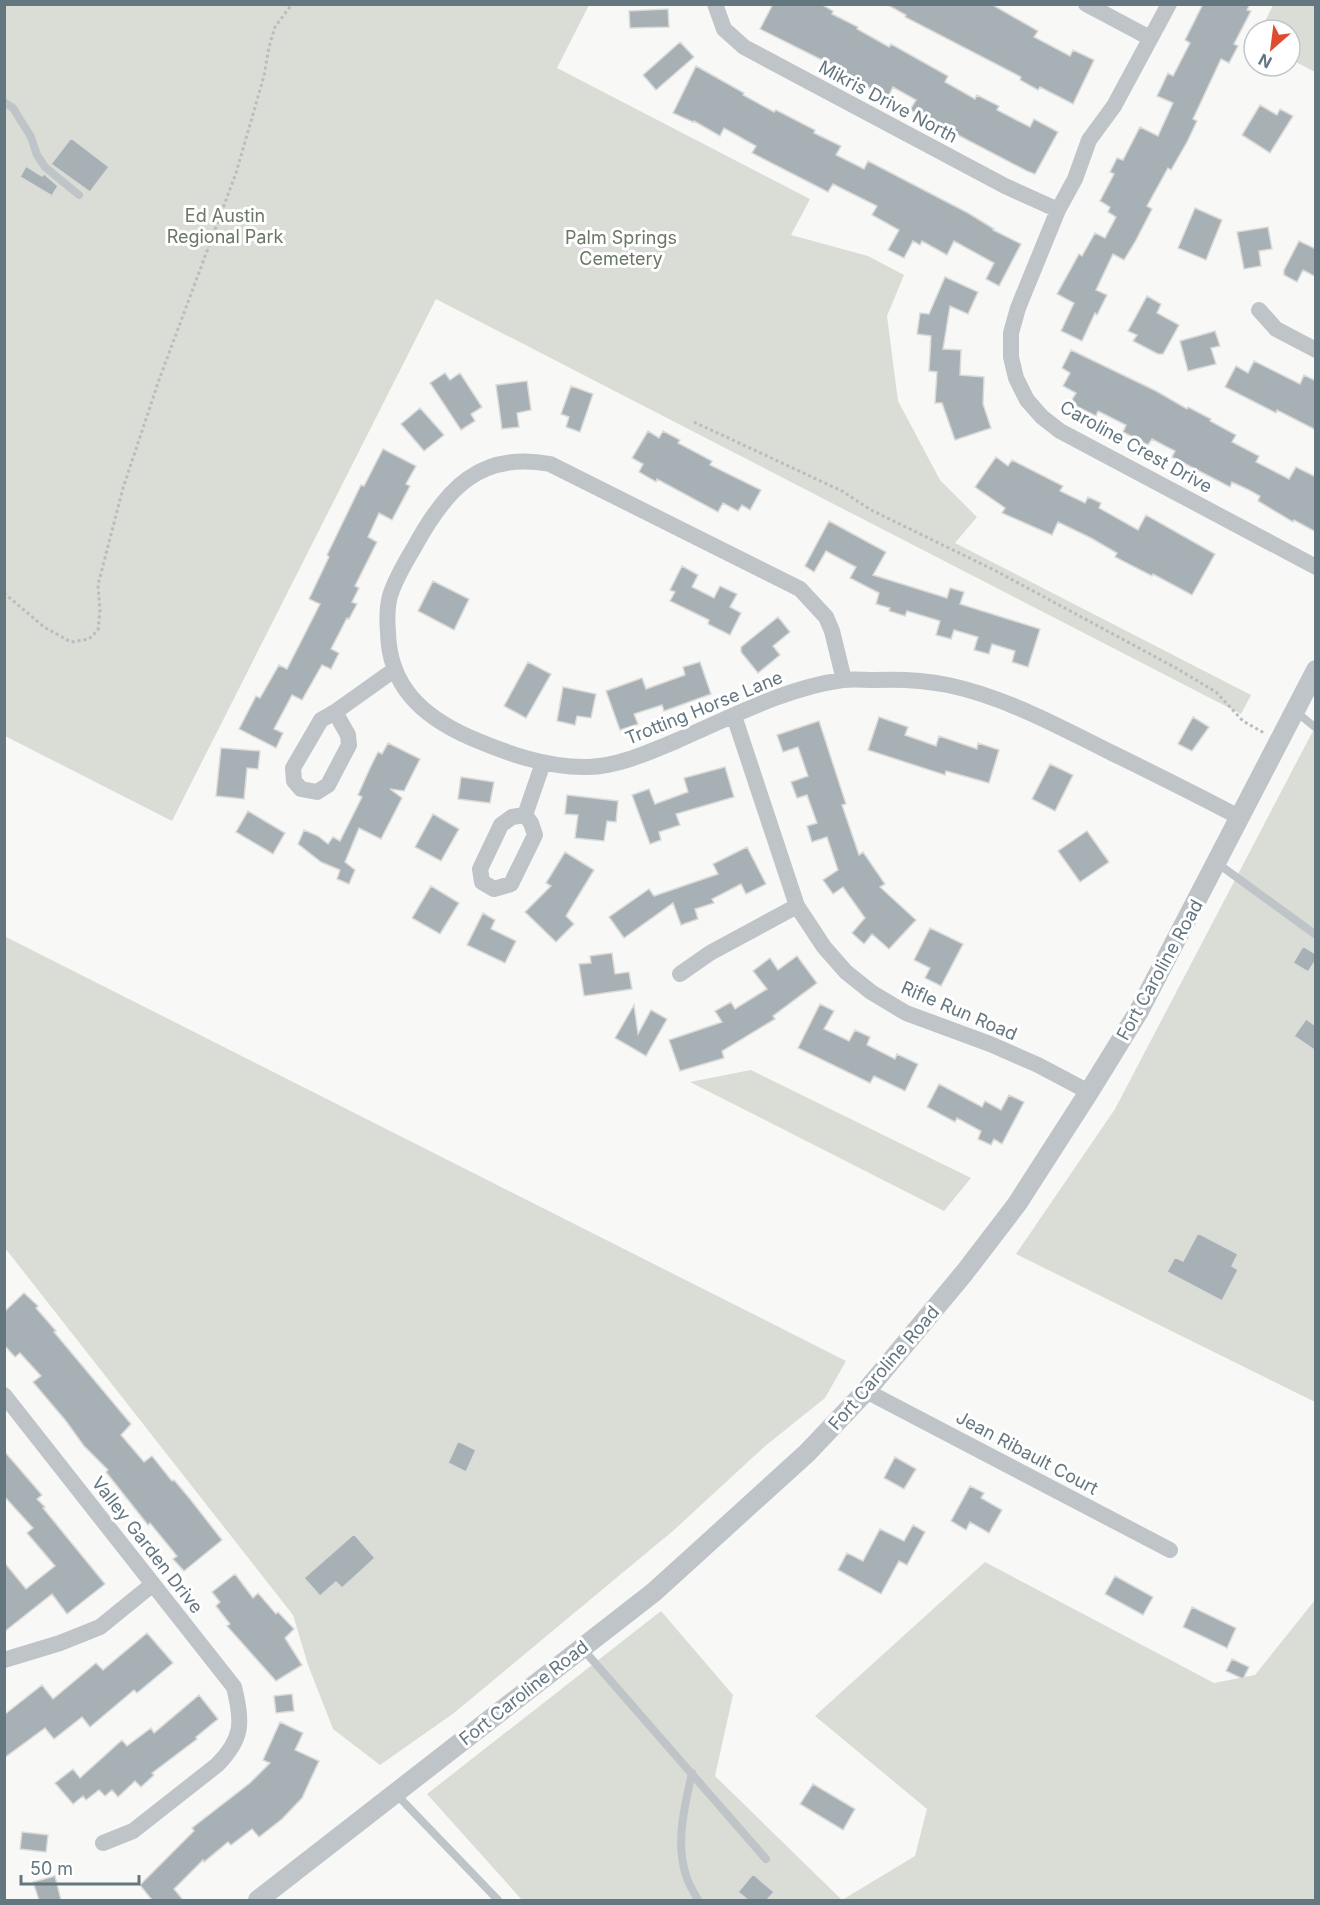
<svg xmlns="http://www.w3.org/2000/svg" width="1320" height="1905" font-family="Inter,sans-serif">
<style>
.green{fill:#d9ddd5}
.building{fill:#a6b0b5;stroke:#dadad8;stroke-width:1.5}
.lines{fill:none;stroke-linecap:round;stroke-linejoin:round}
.path{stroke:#babdc0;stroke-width:3;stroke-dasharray:3 3;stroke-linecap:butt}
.service{stroke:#bfc4c8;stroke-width:8}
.minor{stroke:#bfc4c8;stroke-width:16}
.tertiary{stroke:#bfc4c8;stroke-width:20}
.labels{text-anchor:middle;stroke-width:6;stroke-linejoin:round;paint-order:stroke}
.street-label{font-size:18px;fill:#647680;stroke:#fff}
.park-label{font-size:18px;fill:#687863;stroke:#fff}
</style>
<rect width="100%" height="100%" fill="#f8f8f6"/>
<path class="green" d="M4,5H589L557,68L810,199L791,235L868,256L904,275L887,316L898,401L940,480L977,517L955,543L1251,695L1241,714L436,299L172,821L5,736Z
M1273,5H1315V72L1290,59V30H1261Z
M1315,727V1402L1016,1254L1115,1109Z
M4,936L846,1361L825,1398L764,1447L674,1530L454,1713L380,1765L333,1729L308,1665L293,1615L5,1248Z
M751,1070L971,1178L944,1211L690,1082Z
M985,1562L1214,1683L1255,1675L1315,1600V1900H522L427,1794L661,1611L733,1695L715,1776L842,1900L915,1856L927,1809L815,1716Z"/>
<path class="building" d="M773,4H821L833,11L832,14L858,27L857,29L889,47L891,44L948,76L945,82L975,99L977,95L999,106L997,110L1030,127L1034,119L1058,132L1035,174L1027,171L910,110L916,100L893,87L887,99L830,64L760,29Z
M886,4H991L1038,31L1034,37L1070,56L1073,50L1094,60L1073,104L1040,87L1038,90L1020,80L1021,77L905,17L906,15Z
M1203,4H1250L1247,10L1251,11L1234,44L1238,46L1229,63L1221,59L1193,119L1197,121L1187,142L1171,170L1168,168L1147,206L1152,209L1135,242L1124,260L1113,254L1096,290L1107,295L1097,315L1095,313L1082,341L1061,331L1074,303L1057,294L1079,254L1082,256L1095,233L1105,238L1116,217L1108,212L1110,207L1100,201L1114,174L1110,172L1117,158L1123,160L1140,127L1158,136L1173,103L1157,96L1168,73L1173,76L1190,43L1185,40Z
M668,9L669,27L630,28L629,11Z
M680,42L694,57L656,90L643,75Z
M696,66L744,93L743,95L774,112L776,110L815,130L814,133L841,146L836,155L864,169L868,161L968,213L994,229L993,230L1021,244L999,286L986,279L994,263L954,241L947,255L922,241L920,245L913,241L904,258L888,250L899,230L872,215L877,206L833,184L828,192L752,153L756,146L724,128L720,136L694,121L693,122L673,113Z
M1260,105L1277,115L1280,109L1293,116L1270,153L1242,135Z
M71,138L109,167L90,192L51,164Z
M26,166L42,176L44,174L58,186L52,196L20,177Z
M1195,208L1222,220L1206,260L1178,248Z
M1268,227L1272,249L1259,251L1261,266L1244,269L1237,232Z
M1299,241L1316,249V277L1303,270L1297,282L1284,275V270Z
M945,277L978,292L968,314L950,306L943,349L961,350L960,375L984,377L983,404L991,428L955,440L942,403H935L937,372L929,371L931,336L917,334L920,313L929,314Z
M1147,296L1161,304L1157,313L1179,325L1163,354H1158L1133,341L1137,335L1128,331Z
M1215,331L1220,346L1211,348L1216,364L1188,371L1180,341Z
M1071,350L1156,391L1187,409L1188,407L1211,419L1210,421L1236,435L1232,442L1259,456L1256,462L1289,479L1296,467L1316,477V532L1294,520L1293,522L1258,501L1260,496L1249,490L1232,482L1230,487L1172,457L1175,451L1152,439L1148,445L1123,432L1126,425L1098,411L1096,416L1070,403L1076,393L1063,386L1070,373L1062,368Z
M1254,361L1300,384L1304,375L1316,381V430L1277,410L1276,413L1225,387L1236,366L1248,373Z
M445,373L450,380L460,373L482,407L471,414L475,421L461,430L430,383Z
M527,381L531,410L517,413L519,427L502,429L496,385Z
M571,386L593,394L580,432L566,427L569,417L561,414Z
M420,408L444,435L424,451L401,424Z
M648,431L659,438L663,431L680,440L678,443L712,461L710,465L761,490L750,510L742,505L738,511L723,503L718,512L657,479L656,482L639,472L643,464L632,458Z
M383,449L416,466L406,484L410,486L392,520L379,513L368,537L377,542L355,586L359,588L352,602L357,604L349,619L347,618L331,649L339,653L331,669L322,665L302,700L292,695L274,729L283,733L276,748L239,729L256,696L260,698L279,665L287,669L320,604L309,599L329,557L327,555L361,485L364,486Z
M996,457L1008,466L1012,460L1063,486L1060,491L1085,503L1088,497L1101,503L1099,508L1138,530L1146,515L1215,554L1192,595L1153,574L1152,576L1115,557L1117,553L1091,538L1058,522L1052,535L1002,513L1005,508L975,487Z
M829,521L886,552L873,575L947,598L950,588L964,592L960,604L1040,629L1028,667L1012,662L1015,651L992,644L989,654L974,650L978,637L954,630L951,639L936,635L940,621L907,611L905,616L889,611L890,608L876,604L879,593L850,578L856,567L826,551L814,572L805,566Z
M682,566L698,575L692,587L714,598L720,586L737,594L730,607L741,613L730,635L708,624L709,620L670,601L675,592L670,590Z
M433,581L469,599L454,630L418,611Z
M778,617L790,632L773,646L780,655L758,673L741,652V647Z
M528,662L551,674L526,718L504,706Z
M700,662L711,694L664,711L662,705L634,714L638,724L620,730L606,691L642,678L646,689L685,675L683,667Z
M563,687L596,694L591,718L577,716L575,725L557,721Z
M879,717L908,727L905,735L936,746L939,736L977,749L978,743L999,750L989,783L946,771L945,775L868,750Z
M1193,717L1209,727L1192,751L1178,744Z
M819,721L846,804L842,805L859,855L863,852L885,884L880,887L916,920L889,949L872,934L864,944L852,933L865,918L843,887L833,894L823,880L838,870L827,837L812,842L807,826L817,823L807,795L797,798L791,782L808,776L798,747L783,752L777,735Z
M388,743L420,759L404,791L390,789L402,798L381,839L359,828L345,862L355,870L349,884L337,879L340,870L321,862L298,844L304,830L318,836L328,844L333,837L340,841L362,797L358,795L370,768L378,752L382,754Z
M221,748L260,751L258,769L247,768L244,799L216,796Z
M1050,764L1073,775L1055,811L1032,799Z
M725,767L734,797L676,814L680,825L659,832L661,840L650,844L632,795L649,789L655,804L688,792L684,778Z
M461,777L494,782L490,803L458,799Z
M567,795L618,801L616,822L607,821L604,841L575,838L578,815L565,814Z
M248,811L285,833L273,854L236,832Z
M433,814L459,829L441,861L415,847Z
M1087,831L1109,862L1080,882L1058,851Z
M747,847L766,884L746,894L741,884L712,899L714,903L695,909L698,919L681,925L673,903L624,938L609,917L649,889L654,896L718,874L713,864Z
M565,852L594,870L566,916L574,924L556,942L525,912L551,886L546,883Z
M431,886L459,903L440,934L412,918Z
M483,913L495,920L491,929L516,941L505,963L467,945Z
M930,928L963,944L941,986L925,978L930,968L914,960Z
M1303,946L1316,954V960L1308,972L1293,963Z
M612,953L615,974L629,972L632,989L584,996L579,964L591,963L590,956Z
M797,956L817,983L773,1016L775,1019L722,1051L724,1058L680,1071L669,1040L722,1022L715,1011L731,1002L735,1009L767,989L753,971L770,958L778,970Z
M820,1004L834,1011L824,1029L849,1041L855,1030L870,1037L867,1045L895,1059L897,1054L918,1064L905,1091L874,1076L870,1083L798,1048Z
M634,1005L638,1034L651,1010L667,1019L646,1056L615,1038Z
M1306,1019L1316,1026V1051L1294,1036Z
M939,1084L982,1107L985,1101L1001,1110L1009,1095L1024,1102L1002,1144L994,1139L991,1145L978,1139L981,1131L957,1118L955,1122L927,1107Z
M1198,1233L1238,1254L1232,1266L1238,1270L1222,1301L1167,1272L1175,1257L1183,1261Z
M24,1293L38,1306L36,1308L56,1331L54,1332L131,1424L121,1435L144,1462L152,1456L172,1481L174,1480L190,1499L222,1540L184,1571L173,1559L177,1556L150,1523L148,1525L106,1472L108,1470L84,1446L66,1421L33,1382L41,1376L20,1353L15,1357L4,1345V1312Z
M458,1441L476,1450L466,1472L448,1463Z
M4,1451L42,1495L37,1499L45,1507L43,1508L105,1584L67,1614L52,1594L4,1632V1562L26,1589L55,1566L27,1533L33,1528L4,1496Z
M895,1457L916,1469L904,1489L884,1478Z
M970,1486L984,1493L981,1498L1002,1510L989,1533L970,1522L966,1530L951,1521Z
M913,1525L925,1532L907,1565L899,1561L881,1594L838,1570L847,1553L863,1561L880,1529L904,1541Z
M354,1534L375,1558L342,1588L336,1582L320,1596L304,1578Z
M235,1574L253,1598L258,1593L276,1614L278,1612L294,1629L285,1638L302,1665L276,1681L227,1626L230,1624L216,1606L220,1602L212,1592Z
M1115,1576L1153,1597L1143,1615L1105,1594Z
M1192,1607L1236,1628L1227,1648L1183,1627Z
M147,1633L173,1663L137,1693L134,1690L90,1727L82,1717L54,1739L45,1728L4,1758V1715L42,1685L53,1699L96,1663L103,1670Z
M1232,1659L1249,1667L1243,1679L1226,1671Z
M292,1694L294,1711L276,1713L274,1696Z
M199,1695L218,1719L196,1737L197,1739L152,1773L154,1775L141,1787L135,1781L118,1797L112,1790L105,1796L99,1790L86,1800L83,1796L73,1804L55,1783L73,1769L80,1778L122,1740L127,1746L151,1728L154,1733Z
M280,1722L303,1733L295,1750L319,1761L302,1798L282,1819L259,1837L252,1829L231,1845L228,1842L204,1862L203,1860L174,1889L183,1900H152L140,1885L194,1831L192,1828L250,1783L270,1763L263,1760Z
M813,1784L855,1809L843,1830L800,1804Z
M22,1832L48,1835L46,1852L20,1849Z
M753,1874L774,1892L767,1900H748L738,1892Z
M55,1876L61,1900H39L33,1882Z"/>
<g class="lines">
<path class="path" d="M694,422L842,491L871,510L996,571L1176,668L1216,692L1243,721L1264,733
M4,593L44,627L71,642L89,639L98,630L100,610L98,585L123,488L159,380L236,173L264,76L269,47L275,27L292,4"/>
<path class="service" d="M4,102L13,108L31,137L37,155L45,167L79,195
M1295,711L1316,728
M1217,863L1316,935
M582,1648L766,1859
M692,1773C685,1805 675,1843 686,1875C688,1884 694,1892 698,1900
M396,1794L498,1900"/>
<path class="minor" d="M715,4L724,29L744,47L1005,186L1058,210
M1086,4L1150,38
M1169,4L1114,106L1089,140L1075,179L1058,210L1018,308L1011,333V357L1016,378L1027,400L1042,417L1060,431L1316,567
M1259,310L1276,329L1316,350
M844,680L832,631L826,617L800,589L550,464C480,451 446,489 415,546C406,561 395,579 390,596C387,607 387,620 388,632C389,686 422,716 469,737C506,753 547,768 588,767C619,766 647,753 676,741C730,718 784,688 843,680C853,679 864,680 874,680C899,679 923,680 948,685C1005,697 1060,727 1112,753C1155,774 1197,795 1239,817
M335,712L348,735L349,745L328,785L317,792L301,789L294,781L293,768L321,720L335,712L394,670
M734,716L797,906L824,947L846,972L871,992L906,1013L990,1044L1038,1065L1089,1092
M525,815L531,823L535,835L511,884L494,889L482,882L480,869L501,825L512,817Z
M525,815L543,763
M680,974L710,953L797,906
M866,1391L1170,1550
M4,1395L234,1687C243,1722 243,1739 217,1765L133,1831L103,1843
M4,1660L60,1643L100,1627L153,1584"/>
<path class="tertiary" d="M258,1900L654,1592L807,1453L866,1391L965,1272L1017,1204L1089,1092L1139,1011L1316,670"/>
</g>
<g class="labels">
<g class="street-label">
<text transform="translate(888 102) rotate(28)" y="6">Mikris Drive North</text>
<text transform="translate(1136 447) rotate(29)" y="6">Caroline Crest Drive</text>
<text transform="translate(704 708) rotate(-22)" y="6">Trotting Horse Lane</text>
<text transform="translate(1160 970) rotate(-61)" y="6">Fort Caroline Road</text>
<text transform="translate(959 1011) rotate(23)" y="6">Rifle Run Road</text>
<text transform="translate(884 1368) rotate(-49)" y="6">Fort Caroline Road</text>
<text transform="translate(1027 1453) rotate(28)" y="6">Jean Ribault Court</text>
<text transform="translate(147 1545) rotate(52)" y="6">Valley Garden Drive</text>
<text transform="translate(524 1693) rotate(-38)" y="6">Fort Caroline Road</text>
</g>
<g class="park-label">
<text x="225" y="222">Ed Austin<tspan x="225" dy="21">Regional Park</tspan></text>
<text x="621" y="244">Palm Springs<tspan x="621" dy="21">Cemetery</tspan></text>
</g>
</g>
<rect width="1320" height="1905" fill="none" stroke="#647680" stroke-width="12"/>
<g transform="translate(1272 48) rotate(208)"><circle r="28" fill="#ffffff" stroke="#c1c8cc" stroke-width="1.5"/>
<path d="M0-4.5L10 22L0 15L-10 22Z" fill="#df4b2f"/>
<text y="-9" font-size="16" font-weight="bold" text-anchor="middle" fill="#647680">N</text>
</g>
<path d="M21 1875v9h118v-9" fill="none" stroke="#647680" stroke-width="3"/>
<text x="30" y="1875" font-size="18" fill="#647680" stroke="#ffffff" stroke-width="4.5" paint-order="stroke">50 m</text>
</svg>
